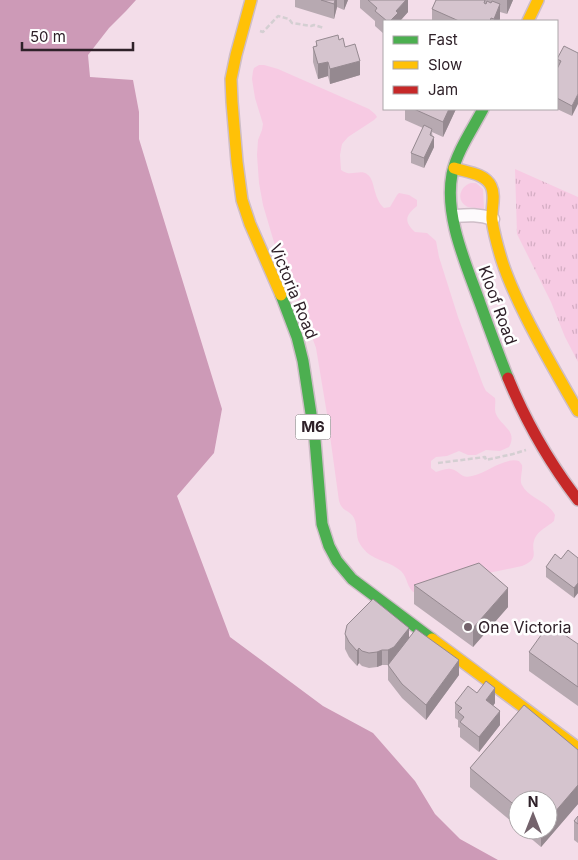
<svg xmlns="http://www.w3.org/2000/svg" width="578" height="860" font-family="Inter,sans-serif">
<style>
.grass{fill:#f7cae3}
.park{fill:url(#park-tufts)}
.water{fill:#cd9ab7}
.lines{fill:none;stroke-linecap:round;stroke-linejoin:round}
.street-casing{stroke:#cebdc7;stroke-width:15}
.fast-casing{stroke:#cebdc7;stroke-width:14}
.slow-casing{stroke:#cebdc7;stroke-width:14}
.jam-casing{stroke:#cebdc7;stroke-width:14}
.path{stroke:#d4cfd2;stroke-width:2.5;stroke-dasharray:5 2.5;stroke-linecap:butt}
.street{stroke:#fdfafc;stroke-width:12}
.fast{stroke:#4caf50;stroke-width:11}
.slow{stroke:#ffc107;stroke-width:11}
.jam{stroke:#c62828;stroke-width:11}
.wall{fill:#b7a9b1}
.shaded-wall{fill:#958990}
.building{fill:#d5c4ce;stroke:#958990}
.poi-dot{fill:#74636c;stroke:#fff;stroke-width:2}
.labels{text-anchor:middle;stroke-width:5;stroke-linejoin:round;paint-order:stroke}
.shield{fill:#fff;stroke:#6d6469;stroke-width:1}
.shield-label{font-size:15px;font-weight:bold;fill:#2f2129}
.street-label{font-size:16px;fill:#2f2129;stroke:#fff}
.poi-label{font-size:16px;fill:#2f2129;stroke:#fff;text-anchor:start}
</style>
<defs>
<pattern id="park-tufts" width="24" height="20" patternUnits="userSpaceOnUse" patternTransform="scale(1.25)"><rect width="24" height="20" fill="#f7cae3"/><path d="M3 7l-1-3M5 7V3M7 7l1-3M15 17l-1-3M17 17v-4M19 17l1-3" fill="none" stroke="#d4adc3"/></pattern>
</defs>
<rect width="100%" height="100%" fill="#f3dde9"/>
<path class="grass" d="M259,65H264L278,69L369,109L375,114L377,117L374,120L348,137L342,144L340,155L341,170C351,178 360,168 368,175C375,180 373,198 384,208L390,207L397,195L399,193L409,195L417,200V206C406,215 403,221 415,232L427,233L436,241L439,257L458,317L483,385L486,391L495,398C496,403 494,409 496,414C501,426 518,431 509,447L500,451L486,450L476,455H468L459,451L447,456L436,457L431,461V468L436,472C441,471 445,468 451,469C461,471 460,479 472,476C487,473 504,457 519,461L522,465C523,471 519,480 522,485C528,498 548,501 555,515L554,521C547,527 539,530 535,538C529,552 542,557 522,566L460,579L415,593C407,589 408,578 401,571C387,559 371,562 360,544C355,536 358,526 354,518C349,509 343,513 339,501L327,414L316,348L304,315L276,249L263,205L259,183L257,155L258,140L262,130L263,124L255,98L252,79L253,71L254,68Z
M471,183H476L483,189L484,209C479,208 473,208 468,207C455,201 460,186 471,183Z"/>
<path class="park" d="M515,169L578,197V362L565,337L551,302L517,234Z"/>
<path class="water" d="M0,0H136L126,11L109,28L88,55L90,77L133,80L139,112V139L222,409L214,453L177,496L230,637L323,706L373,733L415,781L435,814L460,839L498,860H0Z"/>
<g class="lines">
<g class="street-casing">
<path id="street" d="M454,216C468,215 478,214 493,219"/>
</g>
<g class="fast-casing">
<path id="fast" d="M483,109C472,130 457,151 452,174C444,216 466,264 480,303C489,328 498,353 508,378
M281,295L297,337L303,361L315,440L322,524L329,546L337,561L352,579L432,639"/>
</g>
<g class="slow-casing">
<path id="slow" d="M251,0L236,55L231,79L232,102L237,162L242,200L250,224L281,295
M528,21L538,0
M454,168C466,172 485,173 491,186C496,196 491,209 492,220C494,234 498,248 502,261C508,280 517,299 526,317C542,349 560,380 578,411
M432,639L578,748"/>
</g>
<g class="jam-casing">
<path id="jam" d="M508,378C526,422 549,462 578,500"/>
</g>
<path class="path" d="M260,31L263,32L278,16L289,19L292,23L311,26L314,25L324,28
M438,463L485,457L486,460L513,454L526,450"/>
<use href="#street" class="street"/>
<use href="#fast" class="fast"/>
<use href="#slow" class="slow"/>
<use href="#jam" class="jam"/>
</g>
<path class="wall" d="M295,0H348L344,10L337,7L334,19L295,7Z
M360,0H408V12L400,21H384V34L375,26V21L360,8Z
M436,0H513L507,14L500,12V19L499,21H432V9Z
M339,40L345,47L360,75L330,84L328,76L318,79L313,62V47L316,46V41Z
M578,53L572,116L557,109V59Z
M405,109H456L443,137L432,132L434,147L424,168L411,163V153L423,128L405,120Z
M578,558V593L574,598L546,577V567L561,559Z
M414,585L508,607L473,647L414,604Z
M345,634L409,637L459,675L426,720L402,698L388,680V665H382L377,667L369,668L362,666L359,663L357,666L349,657L345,649Z
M578,644V706L529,671V652Z
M477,693L495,703L493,706L500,725L479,752L460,737V728L458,727V720L455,718V703Z
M524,705L578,750V804L541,847L521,830H548V800H518V827L470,787V768Z
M578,816V843L574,840V821Z"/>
<path class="shaded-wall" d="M335,0H337V7L334,19V4Z
M344,0H348L344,10Z
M406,0H408V12L400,21H390L396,11Z
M507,0H513L507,14Z
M500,4V19L499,21H494V19Z
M360,61V75L330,84V69Z
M328,62V76L318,79V64Z
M578,94V104L572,116V106Z
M449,109H456L443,137V122Z
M434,137V147L424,168V158Z
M578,583V593L574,598V588Z
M508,588V607L473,647V628Z
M409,628V643L388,665V650Z
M359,648V663L357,666V651Z
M382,650V665L377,667V652Z
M459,660V675L426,720V705Z
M495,688V703L486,715V700Z
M500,711V725L479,752V737Z
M578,785V804L541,847V830H548V820Z"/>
<path class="building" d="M321,0H335L334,4Z
M368,0H406L396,11L398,13L390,21H387L375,11L377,8Z
M436,0H485L484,3L486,4L487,1L491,3L492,1L500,4L494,19L491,18L490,21H459L432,9Z
M338,35L339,40L343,38L345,47L355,44L360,61L330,69L328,62L318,64L313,47L317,46L316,41Z
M564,46L578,53V94L572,106L557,98V69L561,61L557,59Z
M414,109H449L443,122Z
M424,125L432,129L430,135L434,137L424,158L411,153Z
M568,550L578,558V583L574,588L546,567L555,554L561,559Z
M479,563L508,588L473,628L414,585Z
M373,599L409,628L394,647L388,650H382L377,652L369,653L362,651L359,648L357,651L349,642L345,634L347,625Z
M549,624L578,644V687L529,652Z
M416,629L459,660L426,705L402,684L388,665Z
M486,681L495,688L486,700L500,711L479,737L460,722L464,717L458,712L462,708L455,703L468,686L477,693Z
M524,705L578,750V785L548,820V800H518V808L470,768Z
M578,816V824L574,821Z"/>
<circle class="poi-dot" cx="468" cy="627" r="5"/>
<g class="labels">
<rect class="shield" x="295.5" y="414.5" width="35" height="25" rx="4"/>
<g class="shield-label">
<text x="313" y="432">M6</text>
</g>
<g class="street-label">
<text transform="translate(294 291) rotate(68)" y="6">Victoria Road</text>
<text transform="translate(498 305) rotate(70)" y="6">Kloof Road</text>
</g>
<g class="poi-label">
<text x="478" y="633">One Victoria</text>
</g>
</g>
<rect x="383" y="20" width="175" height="90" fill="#ffffff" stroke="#aca6a9"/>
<rect x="393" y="36" width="25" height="8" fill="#4caf50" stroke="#aca6a9"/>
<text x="428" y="45" font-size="15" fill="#2f2129">Fast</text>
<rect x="393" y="61" width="25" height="8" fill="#ffc107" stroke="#aca6a9"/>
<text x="428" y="70" font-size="15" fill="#2f2129">Slow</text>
<rect x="393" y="86" width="25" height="8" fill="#c62828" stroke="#aca6a9"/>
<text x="428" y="95" font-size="15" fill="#2f2129">Jam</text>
<g transform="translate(533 815)"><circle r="24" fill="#ffffff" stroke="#aca6a9"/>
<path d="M0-4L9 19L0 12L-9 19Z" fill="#74636c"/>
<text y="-8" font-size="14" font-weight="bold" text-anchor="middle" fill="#2f2129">N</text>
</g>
<path d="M22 42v8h111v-8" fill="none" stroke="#2f2129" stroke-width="2.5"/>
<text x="30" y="42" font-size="15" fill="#2f2129" stroke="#ffffff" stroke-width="4" paint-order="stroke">50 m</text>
</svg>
